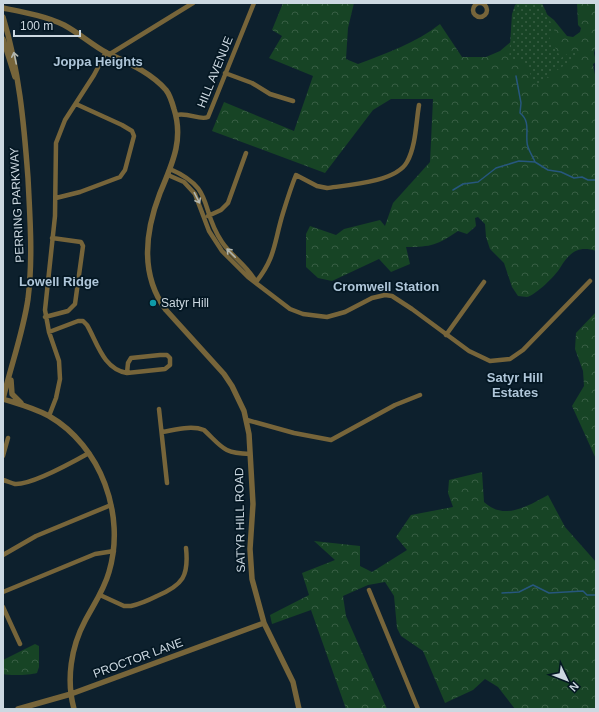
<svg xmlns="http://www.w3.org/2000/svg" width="599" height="712" font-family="Arial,sans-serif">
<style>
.forest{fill:url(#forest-crowns)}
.park{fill:url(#park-dots)}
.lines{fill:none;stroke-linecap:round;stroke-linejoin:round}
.stream{stroke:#27577e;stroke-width:1.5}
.minor{stroke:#77653a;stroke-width:4.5}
.tertiary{stroke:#77653a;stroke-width:5.5}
.oneway{stroke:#b2b6af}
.culture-dot{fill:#0f9aa8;stroke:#041723;stroke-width:1.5}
.labels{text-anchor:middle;stroke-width:3.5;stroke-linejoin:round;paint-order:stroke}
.street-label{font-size:12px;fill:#ccd8e1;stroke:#041723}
.poi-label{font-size:12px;fill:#ccd8e1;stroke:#041723;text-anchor:start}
.neighbourhood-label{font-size:13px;font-weight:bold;fill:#afc6d9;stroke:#041723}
</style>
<defs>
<pattern id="forest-crowns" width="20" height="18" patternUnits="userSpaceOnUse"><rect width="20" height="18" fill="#174425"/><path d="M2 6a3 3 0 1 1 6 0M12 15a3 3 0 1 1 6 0" fill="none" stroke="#385e44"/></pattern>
<pattern id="park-dots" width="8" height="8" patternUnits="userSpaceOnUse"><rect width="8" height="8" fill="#174425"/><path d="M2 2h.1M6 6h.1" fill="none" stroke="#385e44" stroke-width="1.8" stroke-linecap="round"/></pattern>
</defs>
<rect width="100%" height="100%" fill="#0d202d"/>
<path class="forest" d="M283,3H354L348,28L346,59L358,64C387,53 416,43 440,24L462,57H486L500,51L545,13L554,20L567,36L573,37L580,32L581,28L578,25L577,3H596V46L594,53L596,62L593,64L596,80V251C578,245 569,253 560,268C556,275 536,295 527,297C524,297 521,296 518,296L512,287L504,263L490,249L486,237L485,224L478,217L475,218L476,226L467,234L458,231C437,245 432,247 406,247L410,264L391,272L379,259L332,281L318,278L306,267V234L310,226L336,235L344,229L380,220L385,226L393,203L430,162L433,99H391L373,110L325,173L212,131L224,102L294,131L313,76L269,58L282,36L272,30Z
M596,312V459L572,406L584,386L583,371L575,349L576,333Z
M482,472L484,502C504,521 528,506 548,495L565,527L596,562V709H515L498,687L485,679L473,690L445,703L423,651L401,636L397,628L394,596L385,582L368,585L343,596L346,616L387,709H346L311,610L272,624L270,615L309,595L302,573L335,560L314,541L360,546V566L372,572L407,550L396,537L411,515L453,507L448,493L449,480Z
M35,644L39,646V667L37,673C31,675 10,676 3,674V660Z"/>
<path class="park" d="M518,3H542L555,32L548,35L561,58L575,49L576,57L536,85L523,60H509L512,14L515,5Z"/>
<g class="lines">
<path class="stream" d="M516,76L521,103L520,113C530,121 526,131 527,142C527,149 533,156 535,162
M453,190L463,184L478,182L496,168L519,161L535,162L548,170L561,172L574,178L582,177L588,180H596
M502,593L519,592L533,585L549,593L583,591L587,595H596"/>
<path class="minor" d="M473 10a7 7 0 1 1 14 0a7 7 0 1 1-14 0Z
M110,54L193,3
M225,73L252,83L270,94L293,101
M176,115C189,112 200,121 208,117L254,3
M170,169C216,189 199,209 222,242C232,257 248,266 256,282
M168,175L184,182L195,194L209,231L222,251L248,277L290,309L303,314L327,317L345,312L372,298L385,295L392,296L412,309L469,351L490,361L510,359L523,350L590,281
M56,198L80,192L120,177L125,170L134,136L132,131L122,125L76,104
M208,216L221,210L228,203L246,153
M256,282C276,257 274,242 283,213C287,200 291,187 296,175L317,186L327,188C349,185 396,182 407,162C416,146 416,122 419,105
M45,317L68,311L75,304L83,246L81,242L52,238
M49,332L78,321H83L87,325C97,342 103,369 127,373
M446,335L484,282
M160,355H167L170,358V365L165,369L127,373L128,363L131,358Z
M159,409L167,483
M49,416L56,398L60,379L59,361L49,332L45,310L55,216L56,143L65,120L94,75L106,52
M247,420L294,433L331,440L395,405L420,395
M162,432C175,430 191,425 204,430C223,448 223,453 250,454
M3,456L8,438
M3,480C7,481 11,483 15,484C32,485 73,462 89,453
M3,555L36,536L111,505
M369,590L418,709
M3,592L95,554L114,551
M100,595L124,606H131C140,604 149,600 157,596C183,585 189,576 186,548
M3,607L20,644"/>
<path class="tertiary" d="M3,8C23,12 46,16 64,25C79,33 92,45 107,53C128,63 150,72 166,90C170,95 172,102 174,109C184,140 172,164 160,193C145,232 140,275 166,310L224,374L232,386L244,411L249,434L253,504L250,549L252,579L264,623L293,682L299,709
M3,17C19,69 24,124 28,178C30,219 33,258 28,299C23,333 11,365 3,399
M3,39L15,77
M11,380L12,394L21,403
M3,399C19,404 34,408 49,416C101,446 126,515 109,572C104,590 94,604 85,621C71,647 66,680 74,709
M18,709L71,694L264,623"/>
</g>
<defs><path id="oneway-shaft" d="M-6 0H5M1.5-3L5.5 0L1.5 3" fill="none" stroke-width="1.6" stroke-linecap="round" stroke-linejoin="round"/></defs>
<g class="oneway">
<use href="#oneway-shaft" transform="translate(15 58) rotate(-102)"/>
<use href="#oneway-shaft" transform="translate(197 198) rotate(63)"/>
<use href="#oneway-shaft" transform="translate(231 253) rotate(-135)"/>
</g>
<circle class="culture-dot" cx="153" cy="303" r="4"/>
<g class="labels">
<g class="street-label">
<text transform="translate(215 72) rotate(-68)" y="4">HILL AVENUE</text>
<text transform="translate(17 205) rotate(-93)" y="4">PERRING PARKWAY</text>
<text transform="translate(240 520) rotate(-91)" y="4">SATYR HILL ROAD</text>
<text transform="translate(138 658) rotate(-20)" y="4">PROCTOR LANE</text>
</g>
<g class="poi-label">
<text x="161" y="307">Satyr Hill</text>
</g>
<g class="neighbourhood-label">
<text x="98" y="66">Joppa Heights</text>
<text x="59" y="286">Lowell Ridge</text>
<text x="386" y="291">Cromwell Station</text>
<text x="515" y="382">Satyr Hill<tspan x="515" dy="15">Estates</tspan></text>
</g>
</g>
<rect width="599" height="712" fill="none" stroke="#ccd8e1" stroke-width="8"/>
<g transform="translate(567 680) rotate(133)" stroke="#041723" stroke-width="3" paint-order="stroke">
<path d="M0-3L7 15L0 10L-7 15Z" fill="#ccd8e1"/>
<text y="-6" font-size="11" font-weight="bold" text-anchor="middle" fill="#ccd8e1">N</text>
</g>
<path d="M14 30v6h66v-6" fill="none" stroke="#ccd8e1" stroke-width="2"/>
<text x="20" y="30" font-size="12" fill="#ccd8e1" stroke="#041723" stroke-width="3" paint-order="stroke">100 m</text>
</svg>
